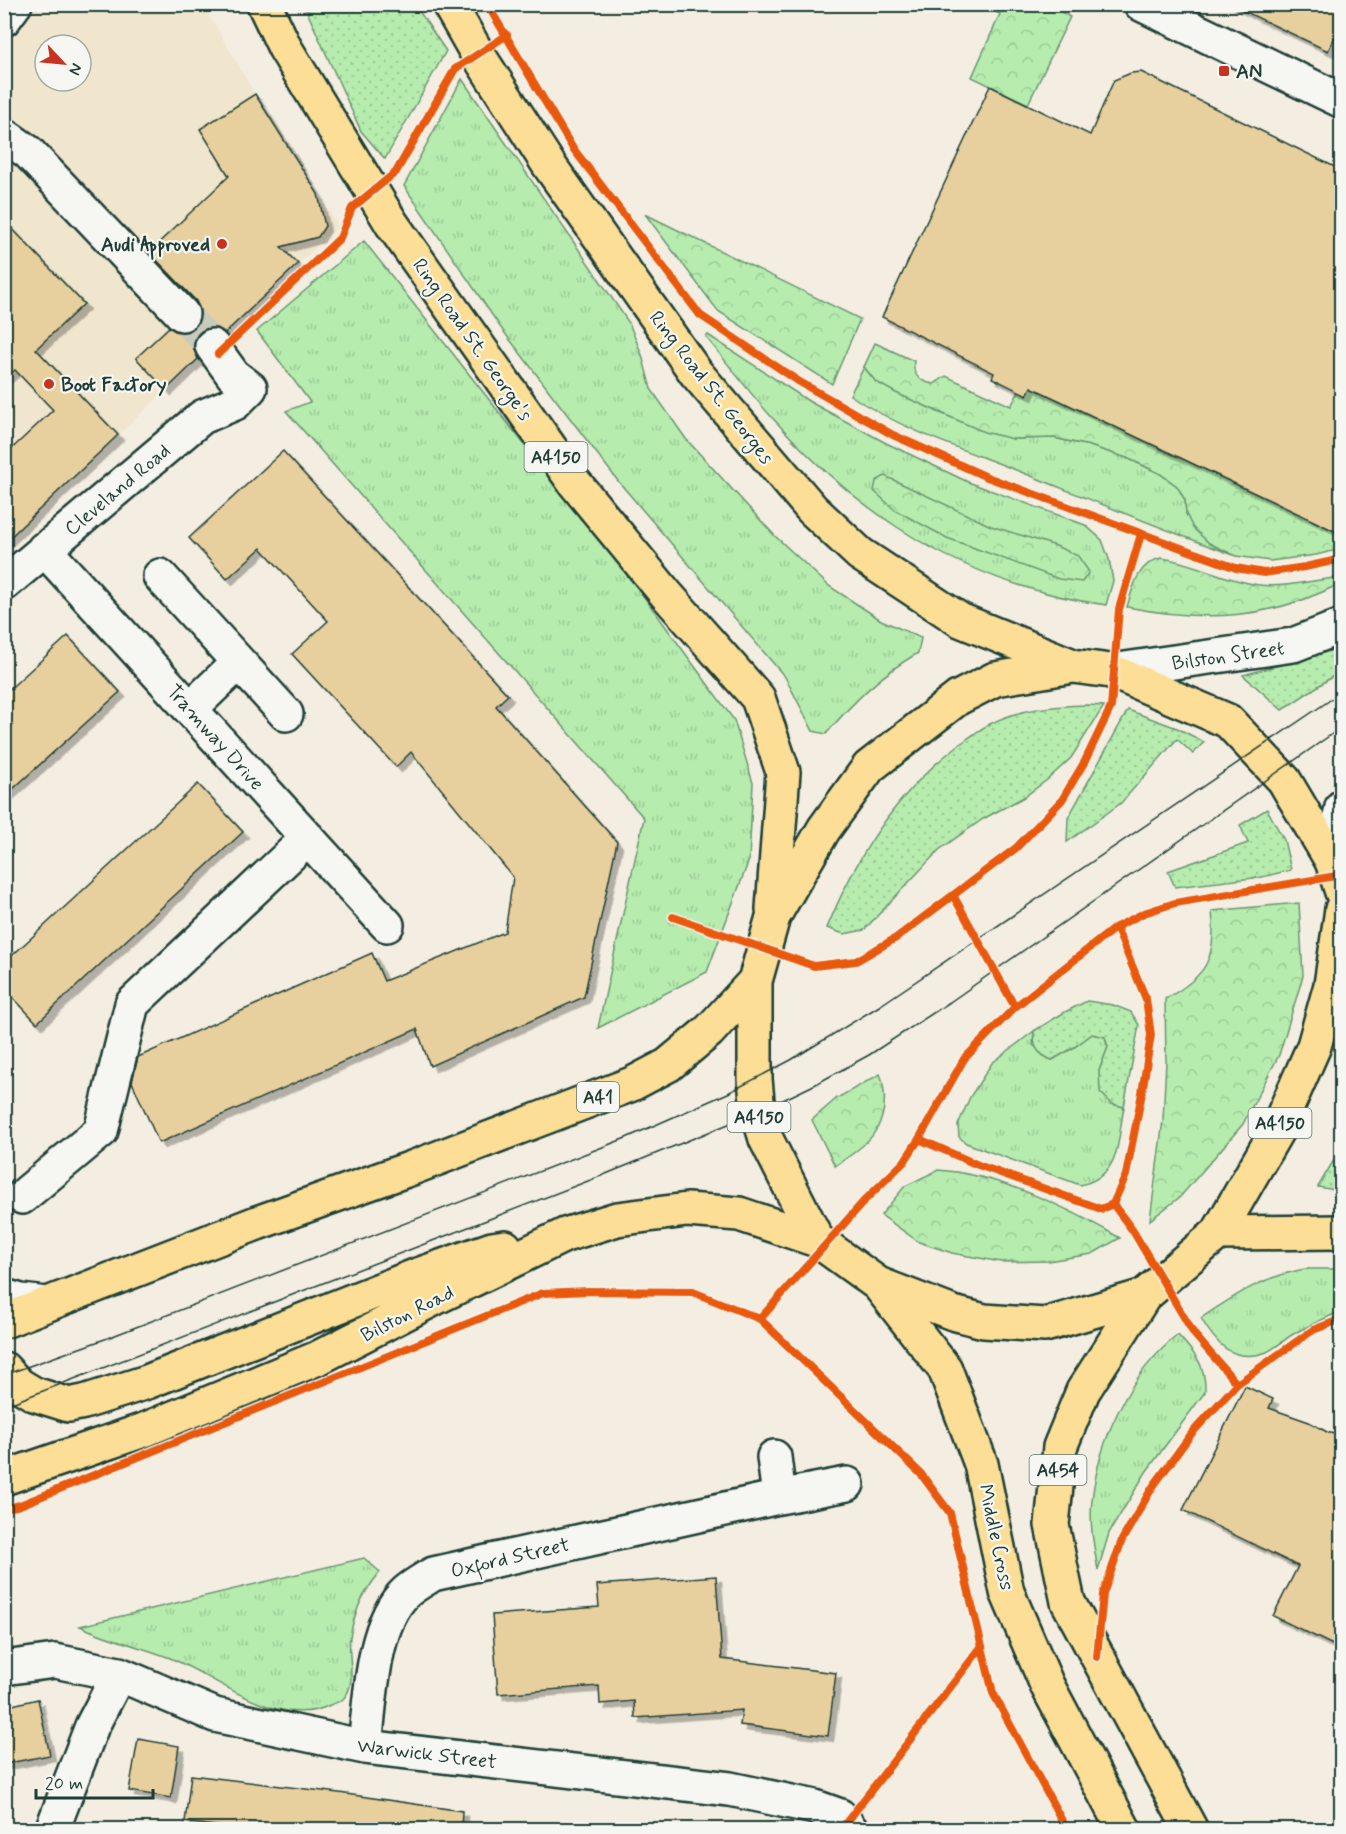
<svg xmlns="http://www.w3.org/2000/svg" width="1346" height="1834" font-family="Mynerve,sans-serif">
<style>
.built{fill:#f0e5cd;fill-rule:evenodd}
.grass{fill:url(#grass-tufts);stroke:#6a9471;stroke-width:1.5}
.forest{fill:url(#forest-crowns);stroke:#6a9471;stroke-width:1.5}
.park{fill:url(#park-dots);stroke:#6a9471;stroke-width:1.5}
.building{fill:#e8d09e;stroke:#1f3d34;stroke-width:1.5;filter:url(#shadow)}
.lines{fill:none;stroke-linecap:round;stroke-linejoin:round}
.minor-tunnel{stroke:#c9cbbe;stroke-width:33;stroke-dasharray:33 16;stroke-linecap:butt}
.minor-casing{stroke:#1f3d34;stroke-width:38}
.highway-casing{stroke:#1f3d34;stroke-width:38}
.minor{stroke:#f6f6f2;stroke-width:33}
.highway{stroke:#fcde96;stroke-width:33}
.tram{stroke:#1f3d34;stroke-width:1.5}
.cycleway-casing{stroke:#f6f6f2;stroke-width:11}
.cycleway{stroke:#e8590c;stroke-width:8}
.poi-dot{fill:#c8321e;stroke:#f6f6f2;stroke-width:2}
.labels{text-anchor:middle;stroke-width:4.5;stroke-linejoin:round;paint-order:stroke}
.shield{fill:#f6f6f2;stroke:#60746d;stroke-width:1.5}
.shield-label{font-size:18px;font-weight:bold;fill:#1f3d34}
.poi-label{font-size:20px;font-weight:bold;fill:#1f3d34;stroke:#f6f6f2;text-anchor:start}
.street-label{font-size:20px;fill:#1f3d34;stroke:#f6f6f2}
</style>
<defs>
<pattern id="grass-tufts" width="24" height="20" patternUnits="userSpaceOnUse" patternTransform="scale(1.5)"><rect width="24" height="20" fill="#b6ecae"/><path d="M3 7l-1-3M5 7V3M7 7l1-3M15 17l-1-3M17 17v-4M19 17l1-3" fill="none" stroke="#9ccb96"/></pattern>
<pattern id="forest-crowns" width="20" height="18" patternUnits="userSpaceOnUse" patternTransform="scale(1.5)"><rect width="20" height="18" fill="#b6ecae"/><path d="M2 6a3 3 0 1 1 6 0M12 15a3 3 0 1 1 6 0" fill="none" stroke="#9ccb96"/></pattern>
<pattern id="park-dots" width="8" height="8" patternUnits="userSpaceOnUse" patternTransform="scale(1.5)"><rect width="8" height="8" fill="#b6ecae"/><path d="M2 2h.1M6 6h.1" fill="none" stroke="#9ccb96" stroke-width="1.8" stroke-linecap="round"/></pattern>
<filter id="shadow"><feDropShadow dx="5.5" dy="5.5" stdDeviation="0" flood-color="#0004"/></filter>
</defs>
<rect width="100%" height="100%" fill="#f3eee1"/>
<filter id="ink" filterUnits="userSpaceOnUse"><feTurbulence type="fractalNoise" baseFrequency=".0167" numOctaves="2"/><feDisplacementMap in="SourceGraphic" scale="12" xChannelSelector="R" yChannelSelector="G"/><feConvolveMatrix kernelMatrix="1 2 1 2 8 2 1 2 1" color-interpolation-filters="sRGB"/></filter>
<g filter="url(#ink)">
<path class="built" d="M5,5H203L255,94L338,226L5,543ZM45,45H81V81H45Z"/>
<path class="grass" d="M462,79L629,323L642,355L651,389L686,439L775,536L829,586L881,620L921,638L918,653C881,674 853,702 826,734L813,731L785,677L618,481L501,328L404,186Z
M364,241L636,586L734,720L753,783L749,860L707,972L598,1028L644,818L286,411L310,402L257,331Z
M708,335L810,402L886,443L968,482L1085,525L1102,540L1109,559L1113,581L1106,605C1033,595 958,568 897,527C854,499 814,463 779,425C753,398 730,366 706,337Z
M864,367L876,382L940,413L1013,439L1054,438L1090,446L1127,458L1159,473L1177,486L1185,500L1186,514L1209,543L1236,556C1162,529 1089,499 1016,470C959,448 900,429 850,395Z
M1034,1031L1033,1045L1052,1060L1073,1048L1092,1034L1106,1037L1108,1047L1099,1071L1112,1104L1124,1107C1117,1142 1121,1176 1080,1185L966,1143L959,1137L958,1125L970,1097L992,1063Z
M1305,1269H1341V1311C1326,1318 1310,1325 1295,1333C1284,1339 1276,1349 1264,1353C1232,1363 1215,1343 1201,1318C1237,1294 1262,1277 1305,1269Z
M1178,1335C1196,1355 1206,1365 1205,1392L1146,1472L1109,1533L1098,1570C1094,1547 1089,1523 1092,1500C1099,1440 1129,1373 1178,1335Z
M364,1558L380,1572C363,1594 355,1608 350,1637C347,1656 358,1684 343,1699C340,1702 334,1703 330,1705C278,1731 217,1677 170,1658C140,1646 109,1640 80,1626Z"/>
<path class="forest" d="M981,5H1050L1070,17L1028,104L972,77L1000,14Z
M645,214L860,319L832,384L718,311Z
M875,343L914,361C912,376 920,382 934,384L946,376L1011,406L1019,391L1031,387L1341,534V549L1316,555L1270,561L1236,556L1209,543L1193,528L1186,514L1185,500L1177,486L1159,473L1127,458L1090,446L1054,438L1013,439L984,432L896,393L876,382L864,367Z
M885,476L991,526L1056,546L1078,556L1089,572L1082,582L1059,579L947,538L895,510L874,491L876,481Z
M1161,558C1194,562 1225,581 1259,585C1284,588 1316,580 1341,577V583C1271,620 1204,622 1127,607C1133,587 1138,563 1161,558Z
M1299,903L1303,976L1279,1055L1243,1124L1180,1197L1150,1220L1163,1120L1166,1061L1165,999C1207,976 1217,958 1212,911Z
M880,1074C883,1080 883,1085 884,1092C888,1130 864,1147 835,1166L812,1120L837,1098Z
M938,1170C998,1174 1068,1208 1120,1238L1092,1254L1048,1261L1001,1262L952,1253L919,1242L881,1215L905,1186Z"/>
<path class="park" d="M304,5H415L446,51L385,159L361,131Z
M1341,648V671L1282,710L1243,675Z
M1088,705L1104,706L1071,758L1047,780L1024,797L983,819L939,850L864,930L844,934L827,928C857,854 900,786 967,739C974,734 982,728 990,724C1020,708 1054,706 1088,705Z
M1128,710L1177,728L1204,742L1193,754L1177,739L1121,803L1067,842L1068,818Z
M1267,809L1284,840L1291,870L1262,877L1175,887L1168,871L1248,843L1240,825Z
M1087,1001L1113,1005L1131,1012L1139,1025L1124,1107L1112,1104L1100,1092L1099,1071L1108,1047L1105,1037L1092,1034L1073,1048L1052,1060C1037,1054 1033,1047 1034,1031L1065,1012Z
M1341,1148V1191L1318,1187Z"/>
<path class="building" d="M1229,4H1341V24L1328,51Z
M1141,72L1341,170V534L1031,387L1027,395L992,378L994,373L882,317L990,86L1090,135L1114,80L1131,73Z
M255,94L318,194L325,226L318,237L281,247L298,264L225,333L219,329L211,327L201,331L195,339L193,347L198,359L166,390L136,358L169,327L177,332H186L194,328L200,320V310L196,301L149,252L229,176L200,129Z
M4,220L84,304L36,349L118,435L4,543V456L53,410L15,370L4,379Z
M283,451L508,695L496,706L617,842L584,997L430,1066L417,1029L159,1143L132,1082L138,1057L372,953L384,981L505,932L513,877L411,752L396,767L292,654L328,621L261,548L227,579L189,538Z
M68,636L120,692L4,797V694Z
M198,784L243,832L37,1023L4,988V963Z
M1245,1386L1273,1399L1269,1408L1309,1422L1327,1432L1341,1436V1649L1273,1616L1298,1566L1183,1510Z
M716,1576L722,1659L836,1673L828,1736L740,1725L742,1710L635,1718L634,1701L600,1704L599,1686L498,1694L492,1615L599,1607L597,1585Z
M38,1699L50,1755L4,1764V1707Z
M138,1739L179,1746L171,1798L129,1791Z
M191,1775L339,1793L462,1811L461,1830H246L185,1822Z"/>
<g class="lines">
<path class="minor-tunnel" d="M182,314L212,346"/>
<g class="minor-casing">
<path id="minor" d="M1141,4L1342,101
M4,19L15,4
M4,135L28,152L182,314
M44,549L387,925
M160,576L286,714
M4,584L202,417L235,403L250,388L233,375L212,346
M1111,671L1293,645L1342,626
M190,709L238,663
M1332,861L1342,807
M22,1197L101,1131L132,1004L308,838
M4,1296L21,1301L47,1304
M774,1457L779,1497
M4,1668L55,1661L119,1674L215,1715L365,1747L730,1789L815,1807L840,1816L851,1830
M365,1747C370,1703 372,1623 406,1592C414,1585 425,1579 433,1574L779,1497L847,1484
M52,1830L92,1726L119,1674"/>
</g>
<g class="highway-casing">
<path id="highway" d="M264,4L285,48L392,224L574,482L666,594L758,698L783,772L773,909
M449,4L477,53L549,165L696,373L812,509L860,554L960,620L1073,666
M1342,892L1332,861L1284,780L1228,721L1111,671L1073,666L995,679L958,698L869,767L824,829L773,917L755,981V1079L758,1112L766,1139L817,1240L878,1284L953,1313L984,1321L1045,1325L1144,1296L1218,1233L1276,1132L1314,1046L1331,985L1342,909
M1218,1233L1342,1232
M878,1284L945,1369L981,1464L1007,1592L1047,1685L1124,1830
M1144,1296L1083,1391L1060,1447L1052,1525L1068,1602L1191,1830
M4,1321L257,1223L412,1168L632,1084L668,1065L709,1031L755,981
M4,1369L19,1385L34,1394L69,1405L84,1402L147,1382L415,1276L492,1249L505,1247
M4,1478L144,1430L318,1358L435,1298L565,1235L617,1219L687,1210L739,1214L817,1240"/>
</g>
<use href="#minor" class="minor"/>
<use href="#highway" class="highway"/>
<path class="tram" d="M4,1375L105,1339L626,1138L728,1093L791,1060L881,1005L1342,692
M4,1406L601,1176L758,1112L816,1084L869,1055L950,1002L1342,727"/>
<g class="cycleway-casing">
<path id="cycleway" d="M487,4L572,147L700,315L798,381L893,435L987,477L1236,568L1264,573L1305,567L1342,559
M218,354L340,238L352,208L396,172L455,69L507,35
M953,895L1015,1007
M673,917L814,966L856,961L896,938L1016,848L1062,800L1085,761L1111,707L1119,609L1141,534
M919,1139L978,1165L1101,1209L1113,1204L1133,1231L1194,1334L1237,1384
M1113,1204L1126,1175L1142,1093L1151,1035L1146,999L1116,927
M760,1319L865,1200L904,1162L919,1139L964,1059L1015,1007L1116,927L1144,913L1175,903L1342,875
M4,1509L20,1505L543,1293L588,1291L693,1292L760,1319L921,1474L950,1513L993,1693L1067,1830
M1097,1657L1103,1594L1122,1540L1152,1488L1192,1433L1237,1384L1313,1330L1342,1319
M846,1823L982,1646"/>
</g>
<use href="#cycleway" class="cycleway"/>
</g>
</g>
<g class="poi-dot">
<rect x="1218" y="65" width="12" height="12" rx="3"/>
<circle cx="222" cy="244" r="6"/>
<circle cx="49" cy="384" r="6"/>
</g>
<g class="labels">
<g class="shield">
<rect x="524.5" y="442" width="63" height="30" rx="4.5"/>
<rect x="577" y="1082" width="42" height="30" rx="4.5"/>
<rect x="727.5" y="1102" width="63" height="30" rx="4.5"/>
<rect x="1248.5" y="1108" width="63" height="30" rx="4.5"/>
<rect x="1029.5" y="1455" width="57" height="30" rx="4.5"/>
</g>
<g class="shield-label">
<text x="556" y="463">A4150</text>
<text x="598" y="1103">A41</text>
<text x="759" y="1123">A4150</text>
<text x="1280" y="1129">A4150</text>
<text x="1058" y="1476">A454</text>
</g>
<g class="poi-label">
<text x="1236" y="78">AN</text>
<text x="210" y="251" text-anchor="end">Audi Approved</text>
<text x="61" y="391">Boot Factory</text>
</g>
<g class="street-label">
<text transform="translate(473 339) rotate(55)" y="7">Ring Road St. George's</text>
<text transform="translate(712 387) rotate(52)" y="7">Ring Road St. Georges</text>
<text transform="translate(117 489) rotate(-40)" y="7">Cleveland Road</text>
<text transform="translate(1228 655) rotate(-8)" y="7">Bilston Street</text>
<text transform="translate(216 737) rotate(48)" y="7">Tramway Drive</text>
<text transform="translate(407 1313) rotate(-27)" y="7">Bilston Road</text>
<text transform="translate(997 1537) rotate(78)" y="7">Middle Cross</text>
<text transform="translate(510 1557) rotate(-13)" y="7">Oxford Street</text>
<text transform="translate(427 1753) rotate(7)" y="7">Warwick Street</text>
</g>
</g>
<rect width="1346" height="1834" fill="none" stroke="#f6f6f2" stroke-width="24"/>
<rect x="12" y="12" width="1322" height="1810" fill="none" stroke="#1f3d34" stroke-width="2" filter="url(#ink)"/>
<g transform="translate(63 63) rotate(116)"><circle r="28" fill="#f6f6f2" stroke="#a0aca6" stroke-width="1.5"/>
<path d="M0-4.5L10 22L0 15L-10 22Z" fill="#c8321e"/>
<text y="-9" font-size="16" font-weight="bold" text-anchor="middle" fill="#1f3d34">N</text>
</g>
<path d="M36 1789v9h117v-9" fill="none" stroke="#1f3d34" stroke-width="3"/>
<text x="45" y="1789" font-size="18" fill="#1f3d34" stroke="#f6f6f2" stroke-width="4.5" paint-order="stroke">20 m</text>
</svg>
